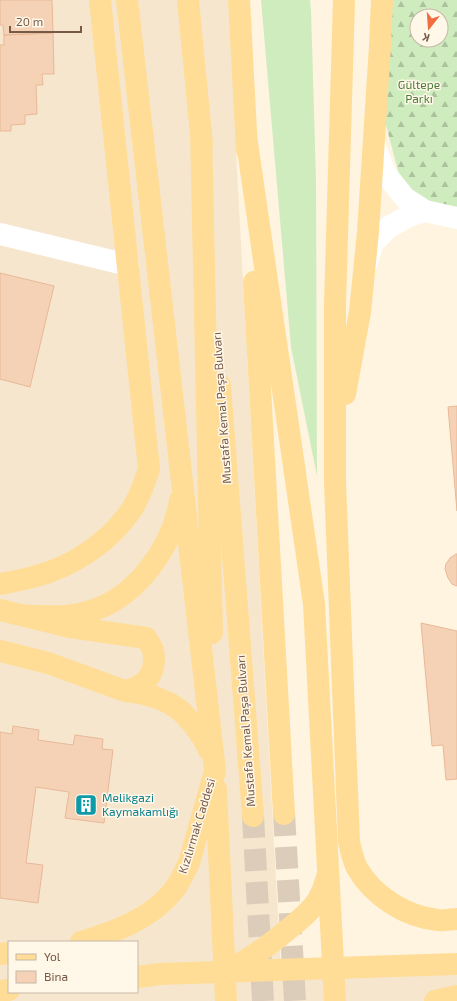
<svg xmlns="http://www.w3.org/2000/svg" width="457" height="1001" font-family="'Exo 2',sans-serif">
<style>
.residential{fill:#f6e6ce;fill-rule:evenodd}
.grass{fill:#ceecbe}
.forest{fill:url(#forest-firs);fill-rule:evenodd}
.building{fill:#f5d2b6;stroke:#e8b996}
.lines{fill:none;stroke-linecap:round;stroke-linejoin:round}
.major-tunnel{stroke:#dccdba;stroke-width:22;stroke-dasharray:22 11;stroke-linecap:butt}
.minor{stroke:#fff;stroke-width:22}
.major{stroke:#ffdd96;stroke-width:22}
.labels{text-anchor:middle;stroke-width:3;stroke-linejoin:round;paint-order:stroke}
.park-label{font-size:12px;fill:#4c7d3d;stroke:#fff7e8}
.street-label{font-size:12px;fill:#765946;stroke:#fff7e8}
.culture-label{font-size:12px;fill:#0d838f;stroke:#fff7e8;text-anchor:start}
</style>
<defs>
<pattern id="forest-firs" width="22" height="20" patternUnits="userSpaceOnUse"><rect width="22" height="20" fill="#ceecbe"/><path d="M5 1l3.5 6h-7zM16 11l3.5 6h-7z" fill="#acc29c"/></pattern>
</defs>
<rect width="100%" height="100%" fill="#fef4e0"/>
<path class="residential" d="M0,0H230L237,171L281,971L457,959V1001H0ZM9,942H137V992H9Z"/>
<path class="grass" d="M261,0H310L311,10L316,180L317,476L291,347Z"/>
<path class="forest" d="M386,0H457V209L442,208L402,186L381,106ZM417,16H441V40H417Z"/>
<path class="building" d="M0,0H52L53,33L4,35L3,25H0Z
M53,33L54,74H42L43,85H36L37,114L25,115V124L11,125V131H0V45H4V35Z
M0,273L54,286L30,387L0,379Z
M457,406V511L448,407Z
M456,554H457V586L452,584L448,578L445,569L446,564L450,558Z
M421,623L457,631V779L446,780L443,745L432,746Z
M13,726L39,730L38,740L73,745L75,735L103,739L102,749L113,750L104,823L65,818L69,792L36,787L26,863L43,865L38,903L0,898V732L12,734Z"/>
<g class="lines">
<path class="major-tunnel" d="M284,814L295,1001
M253,816L263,1001"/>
<path class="minor" d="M374,143L385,173L405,198L425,211L457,218
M0,234L128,265
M366,265L373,243L389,227L409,216L425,211"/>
<path class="major" d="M188,0L202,145
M239,0L247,150
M344,0L335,304V482L349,842C351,851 353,860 357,868C373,896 406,917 438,920C444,921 451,919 457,919
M201,130L212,633
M246,136L314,604L335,1001
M254,282L284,814
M220,385L253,816
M345,394L360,312L368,232L380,46L382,0
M0,584C11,582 22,580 33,577C72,567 109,543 132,509C140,497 144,483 149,469L100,0
M0,610L70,627L146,638C147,640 150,643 151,646C154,650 154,656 154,661C153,679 142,687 125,691
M20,615C43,617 66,618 87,612C135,600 173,547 180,500
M0,651L48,663L125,691L140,693L155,697L169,703L181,711L193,724L203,738L209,750
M216,789L226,1001
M81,942C115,932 151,919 174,890C180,882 184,872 189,863L215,771L127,0
M0,954L9,953
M228,970C251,959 272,943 291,927C301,919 311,911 318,900C322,893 325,885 327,877
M137,977L160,974L334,968L457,964
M0,991L9,990
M435,1001L457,996"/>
</g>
<defs>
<g id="building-square" transform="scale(1.15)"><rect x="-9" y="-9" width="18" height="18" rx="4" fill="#0f9aa8" stroke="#fff7e8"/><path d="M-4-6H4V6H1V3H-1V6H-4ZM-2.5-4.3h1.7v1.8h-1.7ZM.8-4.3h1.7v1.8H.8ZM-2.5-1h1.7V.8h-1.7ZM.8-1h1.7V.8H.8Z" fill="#fff"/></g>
</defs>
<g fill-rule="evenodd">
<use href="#building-square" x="86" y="805"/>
</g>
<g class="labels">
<g class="park-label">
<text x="419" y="89">Gültepe<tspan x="419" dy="14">Parkı</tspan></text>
</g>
<g class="street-label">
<text transform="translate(222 408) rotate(-94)" y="4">Mustafa Kemal Paşa Bulvarı</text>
<text transform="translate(246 731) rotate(-94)" y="4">Mustafa Kemal Paşa Bulvarı</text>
<text transform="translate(197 826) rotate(-73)" y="4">Kızılırmak Caddesi</text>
</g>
<g class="culture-label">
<text x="102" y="802">Melikgazi<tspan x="102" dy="14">Kaymakamlığı</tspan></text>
</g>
</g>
<rect x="8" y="941" width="130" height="52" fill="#fff7e8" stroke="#c8b8a7"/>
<rect x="16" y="954" width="20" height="6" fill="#ffdd96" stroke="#c8b8a7"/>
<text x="44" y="961" font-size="12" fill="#765946">Yol</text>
<rect x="16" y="971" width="20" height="12" fill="#f5d2b6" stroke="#c8b8a7"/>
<text x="44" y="981" font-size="12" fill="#765946">Bina</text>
<g transform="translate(429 28) rotate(197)"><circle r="19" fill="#fff7e8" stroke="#c8b8a7"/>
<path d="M0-3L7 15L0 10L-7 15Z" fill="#f06e3d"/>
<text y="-6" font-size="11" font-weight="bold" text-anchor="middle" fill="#765946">K</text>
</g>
<path d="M10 26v6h71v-6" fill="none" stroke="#765946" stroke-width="2"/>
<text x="16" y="26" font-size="12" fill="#765946" stroke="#fff7e8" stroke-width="3" paint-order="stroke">20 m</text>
</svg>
